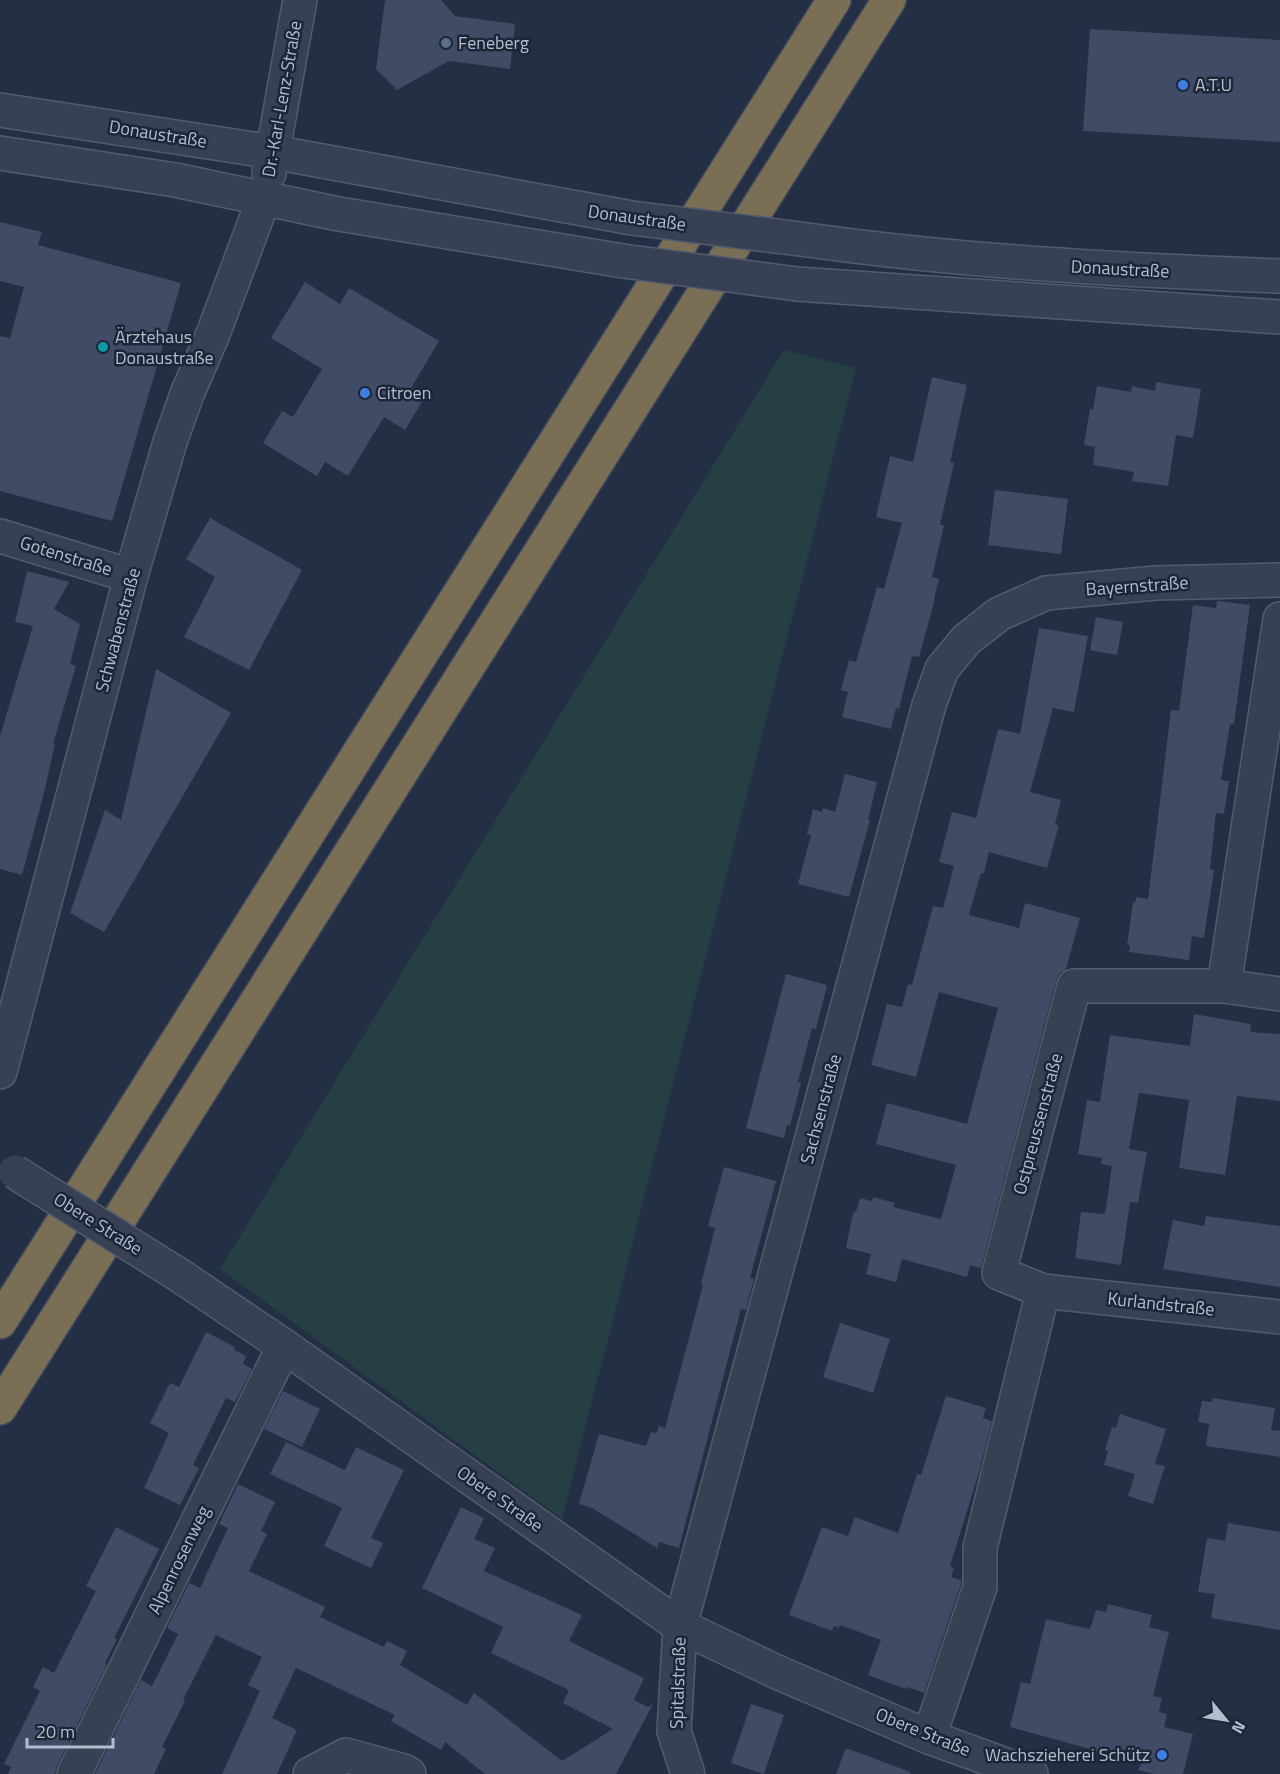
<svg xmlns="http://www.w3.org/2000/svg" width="1280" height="1774" font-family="'Titillium Web',sans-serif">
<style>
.green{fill:#253f45}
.building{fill:#404b65}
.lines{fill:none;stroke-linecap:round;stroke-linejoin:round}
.minor-casing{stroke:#535c6e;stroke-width:36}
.tertiary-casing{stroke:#535c6e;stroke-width:36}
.motorway-casing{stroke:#40495b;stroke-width:36}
.minor{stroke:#384153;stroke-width:33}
.tertiary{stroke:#384153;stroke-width:33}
.motorway{stroke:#7a6e54;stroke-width:33}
.tertiary-bridge-casing{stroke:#535c6e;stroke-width:36;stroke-linecap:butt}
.tertiary-bridge{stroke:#384153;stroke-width:33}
.service-dot{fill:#5c6f8a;stroke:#1d2639;stroke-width:2}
.shop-dot{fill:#3f7fe0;stroke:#1d2639;stroke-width:2}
.culture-dot{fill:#0f9aa8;stroke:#1d2639;stroke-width:2}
.labels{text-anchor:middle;stroke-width:5;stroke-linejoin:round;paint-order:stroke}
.poi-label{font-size:18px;fill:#b5bdcd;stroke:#1d2639;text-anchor:start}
.street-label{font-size:18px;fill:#b5bdcd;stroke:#1d2639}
</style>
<rect width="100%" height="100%" fill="#232f44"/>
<polygon class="green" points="784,350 856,368 562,1519 220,1269"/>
<g class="building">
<polygon points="385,0 441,0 455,16 515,24 510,69 449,61 397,90 376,69"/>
<polygon points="1090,29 1280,40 1280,142 1083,131"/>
<polygon points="0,222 42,232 38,245 181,283 112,521 0,491 0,336 10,338 24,287 0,281"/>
<polygon points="305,282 340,304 349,288 439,341 411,388 425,397 405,430 384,417 348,476 325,462 317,476 263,443 282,411 293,417 322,369 271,338"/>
<polygon points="932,377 967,385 950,462 954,463 940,525 944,525 932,577 939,579 934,599 935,599 919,657 912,656 899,709 896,708 891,729 842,717 848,692 841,690 849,660 856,662 877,587 884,589 902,523 876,517 890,456 913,462"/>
<polygon points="1156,382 1201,389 1193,438 1176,435 1168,486 1132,481 1134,472 1093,465 1095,447 1084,445 1090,409 1093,409 1097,386 1131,392 1132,386 1155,391"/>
<polygon points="995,490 1068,499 1061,554 988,545"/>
<polygon points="210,518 302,570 249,670 184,637 215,577 186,559"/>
<polygon points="27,571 69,582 54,609 80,624 70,664 76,666 53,744 55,744 43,797 22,875 0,869 0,736 33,626 15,622"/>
<polygon points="1217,601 1250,605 1234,724 1230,724 1221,780 1229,781 1224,814 1216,813 1210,869 1214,870 1204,938 1192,936 1189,960 1129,952 1130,946 1127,945 1133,902 1135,903 1136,897 1148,899 1171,710 1179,711 1193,605 1216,608"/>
<polygon points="1096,617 1123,622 1117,655 1090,650"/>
<polygon points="1039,628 1088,636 1074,712 1053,708 1030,792 1061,800 1055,824 1059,825 1047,868 989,852 984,873 981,873 969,915 1019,928 1025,903 1080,918 1066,969 1059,974 1056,981 981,1268 970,1265 967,1277 902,1259 896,1282 866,1274 871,1254 846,1248 851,1222 854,1211 856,1212 860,1198 872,1201 873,1197 895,1203 893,1207 941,1219 956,1165 876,1144 887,1103 967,1124 998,1008 939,992 916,1077 871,1065 887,1004 902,1007 908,984 912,985 933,906 943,908 954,866 939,862 952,812 976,818 998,729 1020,734"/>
<polygon points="156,669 231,713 104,932 70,913 105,810 121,820"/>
<polygon points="845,774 877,782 868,820 870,820 849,897 798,884 811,835 807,834 813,809 822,812 823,808 835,812"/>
<polygon points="786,974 827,985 816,1029 812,1028 798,1082 801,1083 790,1126 787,1125 784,1138 746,1128"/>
<polygon points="1194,1014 1251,1024 1250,1032 1280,1034 1280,1101 1237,1096 1225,1175 1179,1168 1189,1100 1139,1093 1129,1149 1147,1152 1138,1203 1130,1202 1121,1265 1075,1258 1081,1212 1105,1214 1112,1166 1101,1164 1102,1158 1078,1154 1087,1100 1100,1102 1110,1035 1190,1046"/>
<polygon points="724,1167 776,1181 750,1278 754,1279 751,1290 746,1310 741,1309 679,1548 659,1542 657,1548 592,1508 579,1504 599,1434 646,1446 651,1432 657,1433 659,1426 665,1428 703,1285 701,1284 715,1228 708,1226"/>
<polygon points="1206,1216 1280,1226 1280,1287 1163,1269 1173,1220 1204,1226"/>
<polygon points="840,1323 890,1339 873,1393 823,1377"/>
<polygon points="206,1332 235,1347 234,1350 246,1356 243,1364 252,1369 235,1402 226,1398 193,1465 199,1468 180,1505 144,1488 169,1433 150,1423 170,1383 179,1387"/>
<polygon points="283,1391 320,1409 302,1447 264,1429"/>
<polygon points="946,1396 986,1408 983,1418 992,1421 979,1472 950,1566 954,1568 951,1577 961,1580 961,1584 924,1693 908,1687 906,1689 868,1675 881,1640 840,1625 839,1628 834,1626 832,1631 789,1615 822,1527 848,1536 855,1517 898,1533 917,1474 921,1475"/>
<polygon points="1213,1398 1275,1408 1271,1430 1280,1431 1280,1457 1206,1446 1209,1424 1198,1422 1202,1401 1212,1402"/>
<polygon points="1120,1414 1166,1429 1155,1464 1165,1466 1153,1504 1128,1496 1135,1474 1104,1465 1108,1451 1105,1450 1112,1427 1116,1428"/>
<polygon points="286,1442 345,1470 356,1447 404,1470 371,1538 383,1543 371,1568 324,1546 342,1508 270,1474"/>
<polygon points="238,1484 275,1502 261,1531 267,1534 249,1571 325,1607 320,1617 384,1647 387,1641 407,1651 400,1665 467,1705 474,1693 562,1761 613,1729 563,1703 569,1690 491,1653 503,1627 422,1588 461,1507 484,1518 474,1539 495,1548 484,1571 582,1615 569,1641 644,1678 634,1700 648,1707 653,1704 616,1774 485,1774 445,1742 441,1750 391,1721 395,1715 296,1668 272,1718 297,1730 277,1774 222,1774 260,1691 248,1685 262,1657 216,1635 183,1700 185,1701 162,1747 166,1749 154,1774 95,1774 141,1680 152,1686 178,1634 167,1628 189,1583 200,1588 228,1528 219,1524"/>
<polygon points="1228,1523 1280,1532 1280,1630 1211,1618 1215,1594 1198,1592 1207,1538 1225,1541"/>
<polygon points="116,1527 159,1549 114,1638 117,1639 105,1663 107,1664 57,1766 55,1774 8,1774 11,1767 4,1764 40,1691 33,1687 43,1667 54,1673 96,1591 86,1586"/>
<polygon points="1108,1604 1152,1615 1149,1627 1169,1632 1153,1696 1162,1698 1159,1712 1167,1714 1164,1727 1193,1734 1183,1774 1154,1774 1138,1770 1142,1763 1010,1727 1021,1682 1030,1684 1046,1619 1090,1629 1096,1610 1106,1612"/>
<polygon points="751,1704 784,1715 764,1774 731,1763"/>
<polygon points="846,1748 910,1772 910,1774 836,1774"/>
</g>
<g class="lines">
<g class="minor-casing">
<g id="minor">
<polyline points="0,536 131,576"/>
<polyline points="1224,986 1280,619"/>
<polyline points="0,1072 131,576 170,442 187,394 213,334 264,198"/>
<polyline points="1043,1291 1280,1317"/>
<polyline points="929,1737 980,1587 980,1548 1043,1291 999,1273 1074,986 1224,986 1280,994"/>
<polyline points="74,1774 284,1346"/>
<polyline points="310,1774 346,1755 404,1771 409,1774"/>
<polyline points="688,1774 674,1731 680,1626 929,705 942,669 966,640 999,614 1046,593 1156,583 1280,580"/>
</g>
</g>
<g class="tertiary-casing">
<g id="tertiary">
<polyline points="0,110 273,152 632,218"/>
<polyline points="0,153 175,180 339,214 623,261"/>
<polyline points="269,173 300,0"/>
<path d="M808,240C965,262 1122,270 1280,276"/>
<polyline points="797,284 1280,317"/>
<polyline points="182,1277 284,1346 680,1626 779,1673 929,1737 1031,1774"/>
</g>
</g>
<g class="motorway-casing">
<g id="motorway">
<polyline points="0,1322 834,0"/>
<polyline points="0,1408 889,0"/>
</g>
</g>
<use href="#minor" class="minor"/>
<use href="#tertiary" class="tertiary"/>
<use href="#motorway" class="motorway"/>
<g class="tertiary-bridge-casing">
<g id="tertiary-bridge">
<polyline points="632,218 808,240"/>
<polyline points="623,261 797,284"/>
<polyline points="15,1172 182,1277"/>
</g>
</g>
<use href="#tertiary-bridge" class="tertiary-bridge"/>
</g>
<circle class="service-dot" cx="446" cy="43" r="6"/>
<g class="shop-dot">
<circle cx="1183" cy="85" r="6"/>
<circle cx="365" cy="393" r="6"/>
<circle cx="1162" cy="1755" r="6"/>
</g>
<circle class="culture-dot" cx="103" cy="347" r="6"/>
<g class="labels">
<g class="poi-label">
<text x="458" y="49">Feneberg</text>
<text x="1195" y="91">A.T.U</text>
<text x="115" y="343">Ärztehaus<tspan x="115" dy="21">Donaustraße</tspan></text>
<text x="377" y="399">Citroen</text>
<text x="1150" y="1761" text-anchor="end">Wachszieherei Schütz</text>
</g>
<g class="street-label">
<text transform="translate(282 99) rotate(-80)" y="6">Dr.-Karl-Lenz-Straße</text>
<text transform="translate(158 134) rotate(9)" y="6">Donaustraße</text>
<text transform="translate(637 218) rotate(8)" y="6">Donaustraße</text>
<text transform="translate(1120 269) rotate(3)" y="6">Donaustraße</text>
<text transform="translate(66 556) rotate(17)" y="6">Gotenstraße</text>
<text transform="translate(1137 586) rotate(-4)" y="6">Bayernstraße</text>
<text transform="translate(118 630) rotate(-75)" y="6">Schwabenstraße</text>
<text transform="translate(821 1109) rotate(-75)" y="6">Sachsenstraße</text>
<text transform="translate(1038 1124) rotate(-75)" y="6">Ostpreussenstraße</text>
<text transform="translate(98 1224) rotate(32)" y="6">Obere Straße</text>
<text transform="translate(1161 1304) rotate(6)" y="6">Kurlandstraße</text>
<text transform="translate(500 1499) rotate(35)" y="6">Obere Straße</text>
<text transform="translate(179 1560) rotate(-64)" y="6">Alpenrosenweg</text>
<text transform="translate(678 1683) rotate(-88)" y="6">Spitalstraße</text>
<text transform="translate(923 1732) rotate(22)" y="6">Obere Straße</text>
</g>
</g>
<g transform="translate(1226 1720) rotate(120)" stroke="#1d2639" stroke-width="4.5" paint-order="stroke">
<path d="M0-4.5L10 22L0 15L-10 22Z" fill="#b5bdcd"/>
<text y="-9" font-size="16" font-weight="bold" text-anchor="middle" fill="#b5bdcd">N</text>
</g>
<path d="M27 1738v9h86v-9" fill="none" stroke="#b5bdcd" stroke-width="3"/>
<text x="36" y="1738" font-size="18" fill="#b5bdcd" stroke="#1d2639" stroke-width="4.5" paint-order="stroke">20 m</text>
</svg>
